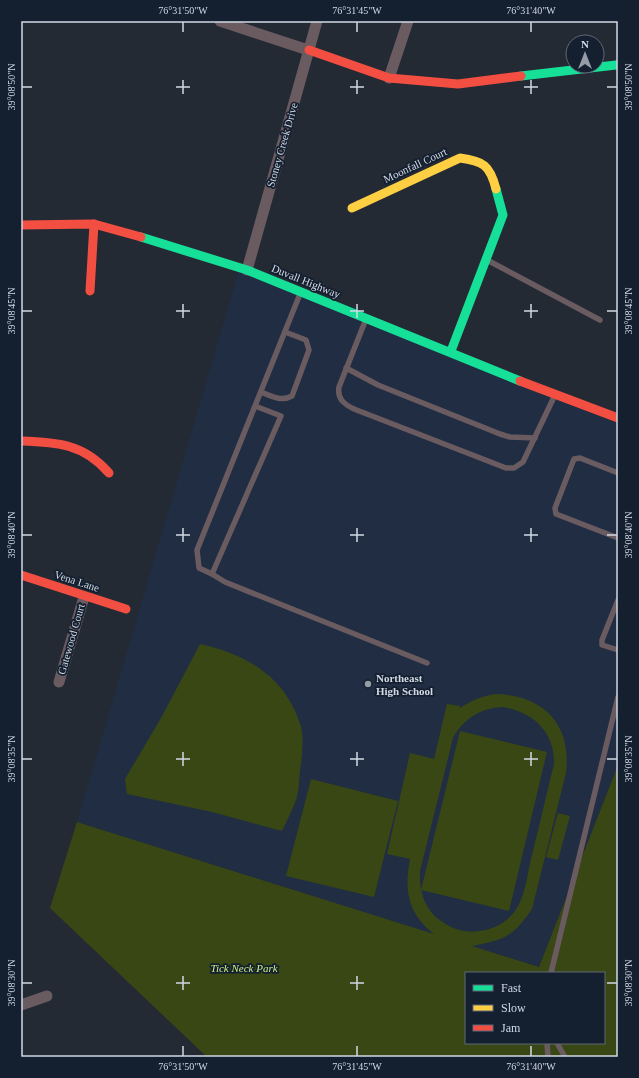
<svg xmlns="http://www.w3.org/2000/svg" width="639" height="1078" font-family="'Times New Roman',serif">
<style>
.built{fill:#202d43}
.green{fill:#394714;fill-rule:evenodd}
.lines{fill:none;stroke-linecap:round;stroke-linejoin:round}
.lane{stroke:#6a5b60;stroke-width:5.5}
.street{stroke:#6a5b60;stroke-width:11}
.fast{stroke:#16e098;stroke-width:9}
.slow{stroke:#ffcf43;stroke-width:9}
.jam{stroke:#f24e42;stroke-width:9}
.ticks{fill:none;stroke:#d1d9e4;stroke-width:1.5}
.poi-dot{fill:#949ca6;stroke:#141f30;stroke-width:1.5}
.labels{text-anchor:middle;stroke-width:3.5;stroke-linejoin:round;paint-order:stroke}
.street-label{font-size:11px;fill:#d1d9e4;stroke:#141f30}
.poi-label{font-size:11px;font-weight:bold;fill:#d1d9e4;stroke:#141f30;text-anchor:start}
.park-label{font-size:11px;font-style:italic;fill:#cdf082;stroke:#141f30}
.neatline{fill:none;stroke:#d1d9e4;stroke-width:1.5}
.ticks-label{font-size:10px;text-anchor:middle;fill:#d1d9e4}
</style>
<rect width="100%" height="100%" fill="#232a34"/>
<polygon class="built" points="239,270 618,424 618,765 539,967 77,822"/>
<g class="green">
<path d="M200,644C247,654 287,678 301,727C304,739 302,758 300,770C299,779 299,789 297,797C293,809 287,820 282,831L212,812L127,794L125,779L161,718Z"/>
<path d="M496,694C544,695 572,725 566,773L532,909C513,937 504,940 472,946L539,967L618,765V1057H207L50,908L77,822L434,934C431,931 427,929 425,926C406,907 405,884 410,859L387,854L410,753L434,759L447,704L460,706V708C472,700 482,696 496,694ZM503,707C533,712 555,732 554,764C546,796 539,827 531,859C527,876 525,897 515,911C499,933 466,938 444,923C425,911 419,893 420,871L453,738C464,718 481,708 503,707ZM466,973H604V1043H466Z"/>
<polygon points="460,731 547,752 509,911 421,890"/>
<polygon points="311,779 398,801 374,897 286,876"/>
<polygon points="558,813 570,816 558,860 546,857"/>
</g>
<g class="lines">
<g class="lane">
<polyline points="487,260 600,320"/>
<path d="M366,319L339,387C337,399 344,404 354,409L506,468H514L523,462L554,397"/>
<polyline points="346,368 378,385 500,434 510,437 535,438"/>
<path d="M261,392C271,396 281,402 292,396L309,350L306,340L285,332"/>
<polyline points="255,406 281,416 212,574 199,568 197,550 300,294"/>
<polyline points="618,473 580,458 574,459 555,508 556,514 618,538"/>
<polyline points="212,574 225,582 427,663"/>
<polyline points="618,600 602,640 602,645 618,650"/>
<polyline points="551,973 618,697"/>
<polyline points="547,1043 548,1057"/>
<polyline points="557,1043 565,1057"/>
</g>
<g class="street">
<polyline points="220,21 308,50"/>
<polyline points="389,78 408,21"/>
<polyline points="247,270 317,21"/>
<polyline points="59,682 84,597"/>
<polyline points="21,1005 47,996"/>
</g>
<g class="fast">
<polyline points="521,76 616,65"/>
<polyline points="141,237 247,270 520,381"/>
<polyline points="451,351 503,215 496,189"/>
</g>
<path class="slow" d="M352,208L460,158C483,161 490,165 496,189"/>
<g class="jam">
<polyline points="309,50 389,78 458,84 521,76"/>
<polyline points="21,225 94,224 141,237"/>
<polyline points="90,291 94,224"/>
<polyline points="520,381 618,418"/>
<path d="M21,441C57,442 84,444 109,473"/>
<polyline points="21,575 126,609"/>
</g>
</g>
<path class="ticks" d="M183,22V32M357,22V32M531,22V32M183,80V94M357,80V94M531,80V94M22,87H32M176,87H190M350,87H364M524,87H538M607,87H617M183,304V318M357,304V318M531,304V318M22,311H32M176,311H190M350,311H364M524,311H538M607,311H617M183,528V542M357,528V542M531,528V542M22,535H32M176,535H190M350,535H364M524,535H538M607,535H617M183,752V766M357,752V766M531,752V766M22,759H32M176,759H190M350,759H364M524,759H538M607,759H617M183,976V990M357,976V990M22,983H32M176,983H190M350,983H364M607,983H617M183,1046V1056M357,1046V1056M531,1046V1056"/>
<circle class="poi-dot" cx="368" cy="684" r="4"/>
<g class="labels">
<g class="street-label">
<text transform="translate(282 145) rotate(-74)" y="4">Stoney Creek Drive</text>
<text transform="translate(415 165) rotate(-25)" y="4">Moonfall Court</text>
<text transform="translate(306 281) rotate(22)" y="4">Duvall Highway</text>
<text transform="translate(77 581) rotate(18)" y="4">Vena Lane</text>
<text transform="translate(71 639) rotate(-74)" y="4">Gatewood Court</text>
</g>
<g class="poi-label">
<text x="376" y="682">Northeast<tspan x="376" dy="13">High School</tspan></text>
</g>
<g class="park-label">
<text x="244" y="972">Tick Neck Park</text>
</g>
</g>
<rect width="639" height="1078" fill="none" stroke="#141f30" stroke-width="44"/>
<rect x="465" y="972" width="140" height="72" fill="#141f30" stroke="#606978"/>
<rect x="473" y="985" width="20" height="6" fill="#16e098" stroke="#606978"/>
<text x="501" y="992" font-size="12" fill="#d1d9e4">Fast</text>
<rect x="473" y="1005" width="20" height="6" fill="#ffcf43" stroke="#606978"/>
<text x="501" y="1012" font-size="12" fill="#d1d9e4">Slow</text>
<rect x="473" y="1025" width="20" height="6" fill="#f24e42" stroke="#606978"/>
<text x="501" y="1032" font-size="12" fill="#d1d9e4">Jam</text>
<g transform="translate(585 54)"><circle r="19" fill="#141f30" stroke="#606978"/>
<path d="M0-3L7 15L0 10L-7 15Z" fill="#949ca6"/>
<text y="-6" font-size="11" font-weight="bold" text-anchor="middle" fill="#d1d9e4">N</text>
</g>
<rect x="22" y="22" width="595" height="1034" class="neatline"/>
<g class="ticks-label">
<text x="183" y="14">76°31'50"W</text>
<text x="357" y="14">76°31'45"W</text>
<text x="531" y="14">76°31'40"W</text>
<text transform="translate(11 87) rotate(-90)" y="4">39°08'50"N</text>
<text transform="translate(628 87) rotate(-90)" y="4">39°08'50"N</text>
<text transform="translate(11 311) rotate(-90)" y="4">39°08'45"N</text>
<text transform="translate(628 311) rotate(-90)" y="4">39°08'45"N</text>
<text transform="translate(11 535) rotate(-90)" y="4">39°08'40"N</text>
<text transform="translate(628 535) rotate(-90)" y="4">39°08'40"N</text>
<text transform="translate(11 759) rotate(-90)" y="4">39°08'35"N</text>
<text transform="translate(628 759) rotate(-90)" y="4">39°08'35"N</text>
<text transform="translate(11 983) rotate(-90)" y="4">39°08'30"N</text>
<text transform="translate(628 983) rotate(-90)" y="4">39°08'30"N</text>
<text x="183" y="1070">76°31'50"W</text>
<text x="357" y="1070">76°31'45"W</text>
<text x="531" y="1070">76°31'40"W</text>
</g>
</svg>
